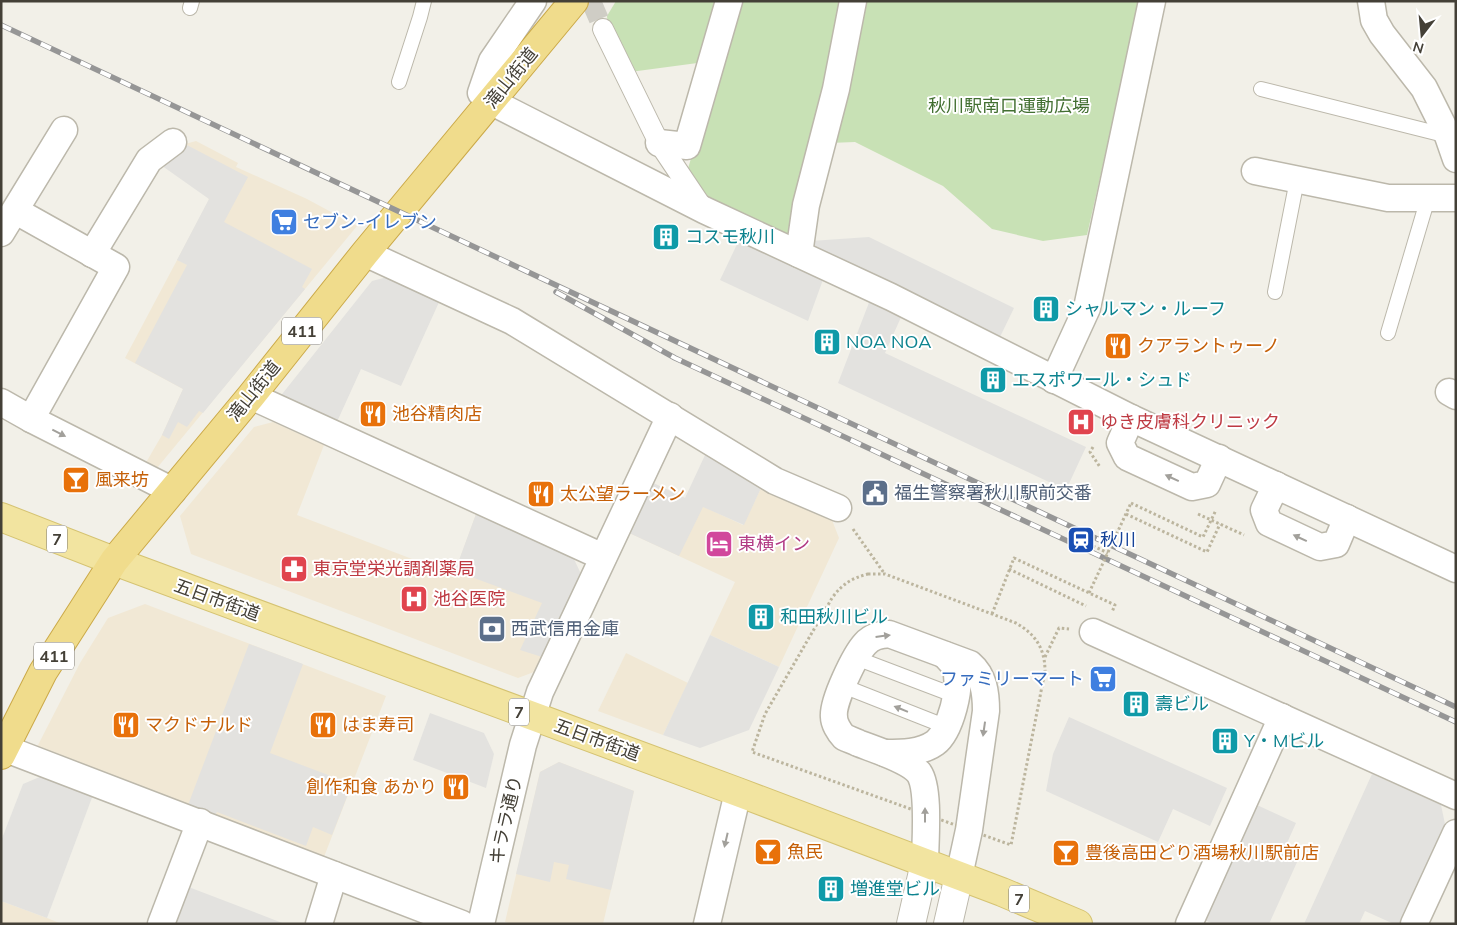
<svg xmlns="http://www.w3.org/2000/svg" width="1457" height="925" font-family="Mulish,'Noto Sans JP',sans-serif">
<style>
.commercial{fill:#f1e8d5}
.green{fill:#c8e1b5}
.parking{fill:#e3e2df}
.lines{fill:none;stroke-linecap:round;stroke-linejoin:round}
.pedestrian-tunnel{stroke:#cfcdc5;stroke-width:20;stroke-dasharray:20 10;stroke-linecap:butt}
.service-casing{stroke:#bcb8ab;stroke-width:16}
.pedestrian-casing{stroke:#bcb8ab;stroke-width:22}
.minor-casing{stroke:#bcb8ab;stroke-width:29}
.tertiary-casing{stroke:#bcb8ab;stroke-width:30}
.primary-casing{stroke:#d5c372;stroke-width:30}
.trunk-casing{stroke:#cba948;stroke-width:30}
.path{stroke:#bcb59e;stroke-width:3;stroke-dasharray:2.5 2.5;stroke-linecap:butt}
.service{stroke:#fff;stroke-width:14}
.pedestrian{stroke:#fff;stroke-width:20}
.minor{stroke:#fff;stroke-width:26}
.tertiary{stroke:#fff;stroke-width:28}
.primary{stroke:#f2e4a0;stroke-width:28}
.trunk{stroke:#f0dc8c;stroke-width:28}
.rail-casing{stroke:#969696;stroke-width:5.5}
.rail{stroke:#fff;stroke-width:4;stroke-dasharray:11;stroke-linecap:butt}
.path-bridge{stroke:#bcb59e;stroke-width:3;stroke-dasharray:2.5 2.5;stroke-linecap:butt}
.oneway{fill:#a2a09b}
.labels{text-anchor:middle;stroke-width:4;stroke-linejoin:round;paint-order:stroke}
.shield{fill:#fff;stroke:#7c7973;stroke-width:1}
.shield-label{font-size:16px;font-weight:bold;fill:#444037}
.street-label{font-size:18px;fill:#444037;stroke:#fff}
.park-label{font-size:18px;fill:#426f31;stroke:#fff}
.shop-label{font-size:18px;fill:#366cbe;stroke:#fff;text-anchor:start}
.culture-label{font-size:18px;fill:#0d838f;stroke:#fff;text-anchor:start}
.food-label{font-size:18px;fill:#c56008;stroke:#fff;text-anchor:start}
.health-label{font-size:18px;fill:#be3a42;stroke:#fff;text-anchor:start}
.service-label{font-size:18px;fill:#4e5e75;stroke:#fff;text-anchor:start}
.transit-label{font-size:18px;fill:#164399;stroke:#fff;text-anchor:start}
.hotel-label{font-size:18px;fill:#b23c85;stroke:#fff;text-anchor:start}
</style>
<rect width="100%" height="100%" fill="#f2f0e8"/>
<g class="commercial">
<polygon points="196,141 238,163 236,167 307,199 357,226 157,468 149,464 144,466 162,435 183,389 125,358 209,200 185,144"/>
<polygon points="273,422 324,445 297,515 454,575 476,514 581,574 534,672 518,678 191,554 180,516 254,427"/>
<polygon points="651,482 743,525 761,488 832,520 839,538 779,667 710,635 735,582 627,532"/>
<polygon points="145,604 386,696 324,857 37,747 80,663 108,618"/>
<polygon points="626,653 688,683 663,735 598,711"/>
<polygon points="559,762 634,791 603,924 513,924 505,922 540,772"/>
<polygon points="1,901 47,918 62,924 1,924"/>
</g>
<g class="green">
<polygon points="616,1 722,1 705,62 630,72 608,28 607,16"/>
<polygon points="735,1 844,1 795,240 713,202 687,172 728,33"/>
<polygon points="861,1 1140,1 1087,235 1043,241 992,229 943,186 855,142 829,143"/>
</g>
<g class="parking">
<polygon points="185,144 248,177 224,222 312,269 302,287 305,289 203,413 199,411 187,427 178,422 169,439 162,435 183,389 135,363 187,265 177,260 209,199 158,163"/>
<polygon points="869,237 1014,308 999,339 810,247 811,241"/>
<polygon points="740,238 824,277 808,321 720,280"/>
<polygon points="391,276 440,300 401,386 361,369 336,424 279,398 372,281"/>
<polygon points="870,300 902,315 885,353 1086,447 1066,490 838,383"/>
<polygon points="706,453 761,488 744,525 703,507 679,556 627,532 651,482 685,498"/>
<polygon points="476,514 573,557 581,574 542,657 520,650 542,603 455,571"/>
<polygon points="710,635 779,667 749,730 700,748 663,735"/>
<polygon points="249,644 303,664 270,753 352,784 332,835 313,827 306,846 217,812 215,815 188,805"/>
<polygon points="430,713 484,733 494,754 486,788 413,760"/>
<polygon points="1069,717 1227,788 1210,826 1173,809 1158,842 1046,791 1053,754"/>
<polygon points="559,762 634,791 611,890 566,879 569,865 554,862 550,882 516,874 540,772"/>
<polygon points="1372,774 1441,805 1445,824 1400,924 1394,924 1365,911 1359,924 1304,924"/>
<polygon points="42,776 93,795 47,918 1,901 1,841 23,784"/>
<polygon points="1257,805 1296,823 1283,852 1298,860 1269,924 1213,924 1205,920"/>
<polygon points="186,886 285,924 172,924"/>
</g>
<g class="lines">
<polyline class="pedestrian-tunnel" points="591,1 603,29"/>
<g class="service-casing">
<g id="service">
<polyline points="190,8 192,1"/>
<polyline points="399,82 420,17 424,1"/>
<polyline points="1261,89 1448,136"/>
<polyline points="1275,292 1297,180"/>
<polyline points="1388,333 1428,198"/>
<polyline points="856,658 956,696"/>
<polyline points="843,686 947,727"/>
</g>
</g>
<g class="pedestrian-casing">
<polyline id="pedestrian" points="603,29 659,143 704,210"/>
</g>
<g class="minor-casing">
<g id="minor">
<polyline points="533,1 492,61 481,93 492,102 704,210 891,297 1131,418 1456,569"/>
<polyline points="1371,1 1374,20 1382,34 1424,88 1448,136 1456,159"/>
<polyline points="659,143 687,146 729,1"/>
<polyline points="1255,171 1388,198 1456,198"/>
<polyline points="16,211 116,267 31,419"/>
<polyline points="1,233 64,130"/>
<polyline points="365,253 512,321 775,481 838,508"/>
<polyline points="92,254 149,160 173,142"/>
<polyline points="799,254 806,205 836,89 853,1"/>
<polyline points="1054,380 1087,308 1152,1"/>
<polyline points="1449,392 1456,396"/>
<polyline points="251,396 603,557"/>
<polyline points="1,402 31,419 173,491"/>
<polyline points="1131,418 1120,443 1127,457 1192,487 1207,484 1219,458"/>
<polyline points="1276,485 1264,510 1269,523 1320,547 1336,544 1347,518"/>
<polyline points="1093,632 1456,796"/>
<polyline points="1,747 462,924"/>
<path d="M885,753C901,753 921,753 935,743C950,732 963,685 955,667C953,663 948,659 945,655"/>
<path d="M925,863C925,843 930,789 919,773C909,760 873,749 858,743C854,741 848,739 844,737C839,732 834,723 834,717C832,702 855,655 865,644C872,636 880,635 889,634L970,664C984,676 986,693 986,711L969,830L959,876"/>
<polyline points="161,924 200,822"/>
<polyline points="319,924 334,875"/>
<polyline points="481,924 523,745 540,692 670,416"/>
<polyline points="707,924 738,792"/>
<polyline points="1189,924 1282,717"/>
<polyline points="1414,924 1456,833"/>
</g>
</g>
<g class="tertiary-casing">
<g id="tertiary">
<polyline points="911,924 925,863"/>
<polyline points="948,924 959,876"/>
</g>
</g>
<g class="primary-casing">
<polyline id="primary" points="1,517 114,561 738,792 1002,892 1078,924"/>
</g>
<g class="trunk-casing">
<polyline id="trunk" points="1,755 43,672 114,561 251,396 365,253 574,1"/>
</g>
<g class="path">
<polyline points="1093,447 1090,452 1100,467"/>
<polyline points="1131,503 1203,537 1216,510"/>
<polyline points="1126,514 1207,552 1220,524"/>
<polyline points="1198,514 1244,535"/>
<polyline points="853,529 884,573"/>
<polyline points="1093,546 1108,553"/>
<polyline points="1009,569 1086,606"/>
<path d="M868,574H885L1016,623C1035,634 1045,648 1045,671L1011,845L752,752L765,714L832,598C842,584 852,578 868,574Z"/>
<polyline points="992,614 1014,558 1115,605 1112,612"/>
<polyline points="1045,657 1059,628 1069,629"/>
</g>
<use href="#service" class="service"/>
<use href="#pedestrian" class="pedestrian"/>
<use href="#minor" class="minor"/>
<use href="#tertiary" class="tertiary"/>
<use href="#primary" class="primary"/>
<use href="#trunk" class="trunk"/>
<g class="rail-casing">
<g id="rail">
<polyline points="1,25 1456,707"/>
<polyline points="556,292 675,358 1456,722"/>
</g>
</g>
<use href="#rail" class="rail"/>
<polyline class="path-bridge" points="1089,593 1131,503"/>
</g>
<defs><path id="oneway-solid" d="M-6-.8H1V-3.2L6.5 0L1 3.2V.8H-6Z" transform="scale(1.25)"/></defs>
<g class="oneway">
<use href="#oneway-solid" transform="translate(59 433) rotate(27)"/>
<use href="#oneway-solid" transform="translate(1172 478) rotate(-155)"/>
<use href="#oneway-solid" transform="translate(1300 538) rotate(-155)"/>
<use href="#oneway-solid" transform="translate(883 636) rotate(-7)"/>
<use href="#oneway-solid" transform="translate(901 709) rotate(-158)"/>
<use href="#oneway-solid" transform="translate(984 729) rotate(98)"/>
<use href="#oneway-solid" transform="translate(925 815) rotate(-90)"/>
<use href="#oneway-solid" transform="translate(726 840) rotate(103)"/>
</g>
<defs>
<g id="supermarket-square" transform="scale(1.4375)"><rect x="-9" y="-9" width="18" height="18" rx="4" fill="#3f7fe0" stroke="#fff"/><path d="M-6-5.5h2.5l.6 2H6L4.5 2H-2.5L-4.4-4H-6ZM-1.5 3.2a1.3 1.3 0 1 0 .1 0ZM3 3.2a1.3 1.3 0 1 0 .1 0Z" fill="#fff"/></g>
<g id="building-square" transform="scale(1.4375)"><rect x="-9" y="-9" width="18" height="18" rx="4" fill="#0f9aa8" stroke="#fff"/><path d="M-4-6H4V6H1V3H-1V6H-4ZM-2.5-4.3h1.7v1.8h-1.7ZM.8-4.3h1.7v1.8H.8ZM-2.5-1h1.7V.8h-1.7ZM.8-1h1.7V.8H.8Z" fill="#fff"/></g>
<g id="restaurant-square" transform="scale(1.4375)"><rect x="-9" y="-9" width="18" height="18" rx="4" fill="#e8710a" stroke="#fff"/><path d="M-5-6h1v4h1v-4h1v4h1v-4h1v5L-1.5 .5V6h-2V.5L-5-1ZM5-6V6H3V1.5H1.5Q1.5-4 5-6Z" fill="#fff"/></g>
<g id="hospital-square" transform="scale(1.4375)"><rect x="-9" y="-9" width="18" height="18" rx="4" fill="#e0444e" stroke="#fff"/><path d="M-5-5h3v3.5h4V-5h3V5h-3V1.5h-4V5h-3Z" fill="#fff"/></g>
<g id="bar-square" transform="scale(1.4375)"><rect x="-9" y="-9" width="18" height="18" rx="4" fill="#e8710a" stroke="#fff"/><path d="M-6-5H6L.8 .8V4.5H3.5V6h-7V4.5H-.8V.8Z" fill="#fff"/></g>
<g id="civic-square" transform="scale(1.4375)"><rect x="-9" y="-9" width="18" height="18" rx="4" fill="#5c6f8a" stroke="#fff"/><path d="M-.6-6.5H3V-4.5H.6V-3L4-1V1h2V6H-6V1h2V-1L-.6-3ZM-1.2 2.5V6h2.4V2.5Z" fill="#fff"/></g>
<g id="station-square" transform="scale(1.4375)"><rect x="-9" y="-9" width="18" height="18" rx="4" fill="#1a4fb4" stroke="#fff"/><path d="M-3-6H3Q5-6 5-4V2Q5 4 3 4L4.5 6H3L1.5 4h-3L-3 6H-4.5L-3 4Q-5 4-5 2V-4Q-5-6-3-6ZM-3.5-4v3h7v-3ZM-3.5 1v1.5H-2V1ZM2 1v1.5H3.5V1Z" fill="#fff"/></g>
<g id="hotel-square" transform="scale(1.4375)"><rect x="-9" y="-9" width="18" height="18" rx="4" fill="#d1479c" stroke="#fff"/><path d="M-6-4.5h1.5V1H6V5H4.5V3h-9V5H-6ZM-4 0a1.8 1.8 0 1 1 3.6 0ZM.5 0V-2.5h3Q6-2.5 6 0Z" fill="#fff"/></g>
<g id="pharmacy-square" transform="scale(1.4375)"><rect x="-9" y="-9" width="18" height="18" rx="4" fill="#e0444e" stroke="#fff"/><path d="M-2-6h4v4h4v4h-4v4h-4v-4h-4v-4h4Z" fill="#fff"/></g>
<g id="bank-square" transform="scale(1.4375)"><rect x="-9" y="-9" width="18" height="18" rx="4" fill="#5c6f8a" stroke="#fff"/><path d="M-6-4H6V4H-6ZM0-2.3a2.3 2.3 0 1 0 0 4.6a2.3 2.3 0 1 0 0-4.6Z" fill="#fff"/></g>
</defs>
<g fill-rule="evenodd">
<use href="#supermarket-square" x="284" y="222"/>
<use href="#building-square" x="666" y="237"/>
<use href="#building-square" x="1046" y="309"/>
<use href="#building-square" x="827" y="342"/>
<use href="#restaurant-square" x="1118" y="346"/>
<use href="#building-square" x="993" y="380"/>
<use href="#restaurant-square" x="373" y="414"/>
<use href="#hospital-square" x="1081" y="422"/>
<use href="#bar-square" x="76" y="480"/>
<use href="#civic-square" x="875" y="493"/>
<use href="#restaurant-square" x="541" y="494"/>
<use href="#station-square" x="1081" y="540"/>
<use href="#hotel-square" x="719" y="544"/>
<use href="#pharmacy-square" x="294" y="569"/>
<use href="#hospital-square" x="414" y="599"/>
<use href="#building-square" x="761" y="617"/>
<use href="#bank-square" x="492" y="629"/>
<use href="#supermarket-square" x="1103" y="679"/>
<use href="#building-square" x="1136" y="704"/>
<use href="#restaurant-square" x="126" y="725"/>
<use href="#restaurant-square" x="323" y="725"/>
<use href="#building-square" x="1225" y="741"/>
<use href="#restaurant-square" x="456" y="787"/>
<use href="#bar-square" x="768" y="852"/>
<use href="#bar-square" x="1066" y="853"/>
<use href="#building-square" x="831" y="889"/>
</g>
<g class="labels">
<g class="shield">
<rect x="282" y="317.5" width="40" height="27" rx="4"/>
<rect x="47" y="525.5" width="20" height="27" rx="4"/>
<rect x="34" y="642.5" width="40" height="27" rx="4"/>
<rect x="509" y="698.5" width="20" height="27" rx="4"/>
<rect x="1009" y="885.5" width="20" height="27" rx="4"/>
</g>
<g class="shield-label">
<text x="302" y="337">411</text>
<text x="57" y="545">7</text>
<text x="54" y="662">411</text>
<text x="519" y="718">7</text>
<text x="1019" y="905">7</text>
</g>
<g class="street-label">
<text transform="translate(511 78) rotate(-51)" y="6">滝山街道</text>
<text transform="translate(254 391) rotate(-51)" y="6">滝山街道</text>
<text transform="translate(217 600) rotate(20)" y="6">五日市街道</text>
<text transform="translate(597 740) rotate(20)" y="6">五日市街道</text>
<text transform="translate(506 820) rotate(-77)" y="6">キララ通り</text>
</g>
<g class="park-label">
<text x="1009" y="112">秋川駅南口運動広場</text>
</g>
<g class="shop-label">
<text x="303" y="228">セブン-イレブン</text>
<text x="1084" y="685" text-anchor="end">ファミリーマート</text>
</g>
<g class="culture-label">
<text x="685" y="243">コスモ秋川</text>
<text x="1065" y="315">シャルマン・ルーフ</text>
<text x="846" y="348">NOA NOA</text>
<text x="1012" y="386">エスポワール・シュド</text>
<text x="780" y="623">和田秋川ビル</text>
<text x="1155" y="710">壽ビル</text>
<text x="1244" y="747">Y・Mビル</text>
<text x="850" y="895">増進堂ビル</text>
</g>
<g class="food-label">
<text x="1137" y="352">クアラントゥーノ</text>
<text x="392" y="420">池谷精肉店</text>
<text x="95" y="486">風来坊</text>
<text x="560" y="500">太公望ラーメン</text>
<text x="145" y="731">マクドナルド</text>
<text x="342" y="731">はま寿司</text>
<text x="437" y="793" text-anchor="end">創作和食 あかり</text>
<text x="787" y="858">魚民</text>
<text x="1085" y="859">豊後高田どり酒場秋川駅前店</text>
</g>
<g class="health-label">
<text x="1100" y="428">ゆき皮膚科クリニック</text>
<text x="313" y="575">東京堂栄光調剤薬局</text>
<text x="433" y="605">池谷医院</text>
</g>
<g class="service-label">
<text x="894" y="499">福生警察署秋川駅前交番</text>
<text x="511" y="635">西武信用金庫</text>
</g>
<g class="transit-label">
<text x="1100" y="546">秋川</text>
</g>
<g class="hotel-label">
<text x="738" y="550">東横イン</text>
</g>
</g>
<rect width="1457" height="925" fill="none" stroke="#444037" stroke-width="5"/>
<g transform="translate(1422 35) rotate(196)" stroke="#ffffff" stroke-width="4" paint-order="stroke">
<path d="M0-4L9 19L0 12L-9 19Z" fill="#444037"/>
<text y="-8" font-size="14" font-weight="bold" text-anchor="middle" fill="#444037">N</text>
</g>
</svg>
